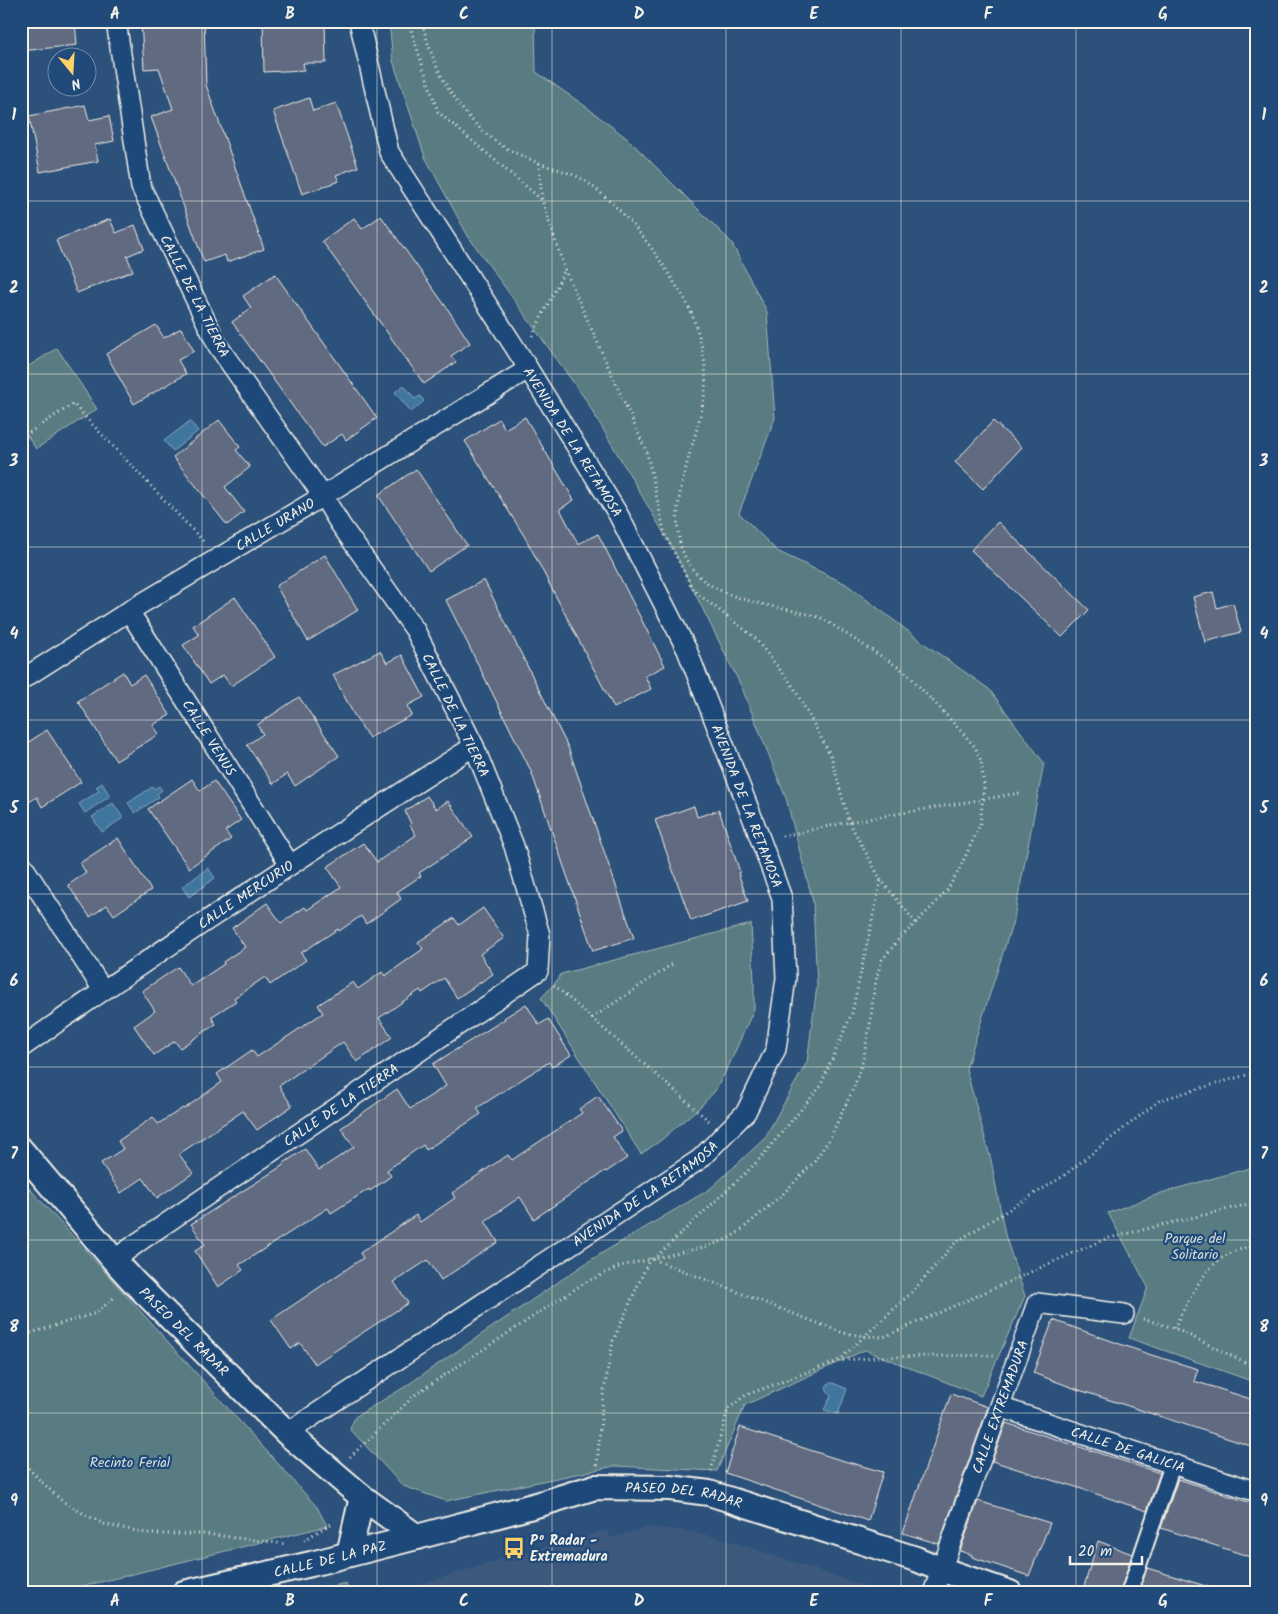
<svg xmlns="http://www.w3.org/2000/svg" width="1278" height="1614" font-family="Kalam,sans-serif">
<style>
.built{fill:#3c597d}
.green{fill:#597c81;stroke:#a6b6b4}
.water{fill:#40769d;stroke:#88a7bb}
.building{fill:#616b81;stroke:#f4f1e8}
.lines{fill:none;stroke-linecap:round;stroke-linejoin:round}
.pedestrian-casing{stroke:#f4f1e8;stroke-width:19}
.minor-casing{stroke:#f4f1e8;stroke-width:22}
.tertiary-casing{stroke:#f4f1e8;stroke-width:28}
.path{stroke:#f4f1e8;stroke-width:3;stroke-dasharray:1 4;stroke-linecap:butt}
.pedestrian{stroke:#1f4a7a;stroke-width:15}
.minor{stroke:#1f4a7a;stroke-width:19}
.tertiary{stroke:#1f4a7a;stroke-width:24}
.grid{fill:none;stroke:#f4f1e8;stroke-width:1;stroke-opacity:0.55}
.labels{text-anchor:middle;stroke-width:4.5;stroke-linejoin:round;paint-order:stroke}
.street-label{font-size:14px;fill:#f4f1e8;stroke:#1f4a7a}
.park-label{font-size:14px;fill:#dddfd9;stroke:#1f4a7a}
.poi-label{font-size:14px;font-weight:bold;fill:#f4f1e8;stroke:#1f4a7a;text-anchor:start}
.neatline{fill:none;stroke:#f4f1e8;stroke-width:2}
.grid-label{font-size:16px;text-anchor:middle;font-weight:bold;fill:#f4f1e8}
</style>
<rect width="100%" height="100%" fill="#2c517b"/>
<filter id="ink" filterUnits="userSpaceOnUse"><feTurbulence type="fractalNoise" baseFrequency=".02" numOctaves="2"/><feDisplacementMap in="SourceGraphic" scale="10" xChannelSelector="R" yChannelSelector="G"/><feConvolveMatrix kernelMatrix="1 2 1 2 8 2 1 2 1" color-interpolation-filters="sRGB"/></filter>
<g filter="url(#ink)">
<polygon class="built" points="650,1527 693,1532 725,1539 885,1593 404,1593 403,1589 567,1540 607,1530 610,1538"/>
<g class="green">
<polygon points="389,21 535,21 536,72 585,106 629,140 731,242 767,312 775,418 739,513 777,551 846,584 925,644 989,689 1044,763 1014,918 966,1069 991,1160 1005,1235 1025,1296 981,1396 865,1350 745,1405 717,1471 615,1466 446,1501 403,1486 350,1429 355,1417 403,1388 592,1259 710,1189 764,1139 807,1062 817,986 813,902 786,798 742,688 673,549 586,400 468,236 425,157 393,61"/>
<polygon points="57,348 97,409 36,449 21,426 21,371"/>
<polygon points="751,924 754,981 754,1009 729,1065 715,1091 702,1105 660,1141 641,1154 541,998 556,982 561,974"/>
<polygon points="1257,1166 1257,1383 1129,1338 1148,1287 1108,1213 1164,1192"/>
<polygon points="21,1179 317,1507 327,1526 56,1593 21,1593"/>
<polygon points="346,1583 348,1593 302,1593"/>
</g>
<g class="water">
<polygon points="404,385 415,399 420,396 424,401 411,412 395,392"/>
<polygon points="190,421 198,431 173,451 164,441"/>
<polygon points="102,783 110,796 85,813 79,804 99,791 96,787"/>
<polygon points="159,786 162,790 157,794 159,797 135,813 128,803 152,787 154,789"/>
<polygon points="113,803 123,818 102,832 92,817"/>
<polygon points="208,868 215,878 189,897 182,887"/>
<polygon points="829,1383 833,1383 847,1389 838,1414 824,1410 831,1396 827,1391 826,1387"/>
</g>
<g class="building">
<polygon points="21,21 75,21 77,45 21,51"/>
<polygon points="141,21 204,21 206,85 264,249 227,262 225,255 204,262 151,117 173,109 159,68 144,69"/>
<polygon points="263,21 325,21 326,63 303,63 304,70 264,72"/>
<polygon points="309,98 313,111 336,103 358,167 336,175 339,181 302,194 273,111"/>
<polygon points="85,105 89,120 109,116 114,141 95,145 98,161 40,172 29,116"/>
<polygon points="381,216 447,308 470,343 451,356 456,362 424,384 322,241 354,218 362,229"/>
<polygon points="110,219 116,233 135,225 144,249 127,256 133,271 77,293 56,240"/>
<polygon points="275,274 377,418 346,440 342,434 323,447 298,414 232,322 251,308 243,296"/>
<polygon points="156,325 164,338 181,328 194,351 178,360 186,374 134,404 106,354"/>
<polygon points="525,417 574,500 560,509 578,544 598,534 665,666 645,676 651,689 614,708 526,539 465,441 499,419 505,429"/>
<polygon points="219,420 240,447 236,450 250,467 225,487 244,512 227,525 173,457"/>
<polygon points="993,421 1022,447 983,489 955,462"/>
<polygon points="416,469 467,545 429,571 378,495"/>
<polygon points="998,522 1089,610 1062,637 971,550"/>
<polygon points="325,555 358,610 308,641 276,586"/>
<polygon points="484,580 568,747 634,938 593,951 531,771 446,600"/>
<polygon points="1213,592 1217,608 1233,603 1241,632 1205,642 1193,597"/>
<polygon points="235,597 275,657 231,686 223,675 209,684 183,645 199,635 193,626"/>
<polygon points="380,651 387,663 402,655 424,697 407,706 412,715 369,738 353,713 333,675"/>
<polygon points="123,672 130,684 144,675 170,715 153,725 159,734 116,761 78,701"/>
<polygon points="299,697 339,756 295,786 287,774 273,784 247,745 263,734 257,725"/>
<polygon points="47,730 81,782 42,807 37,797 21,807 21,747"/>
<polygon points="192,779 200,791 214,781 241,820 225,831 231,839 189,868 148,809"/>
<polygon points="427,796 436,809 448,801 473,837 419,873 421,876 397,892 401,899 366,924 361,916 339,931 338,929 301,953 306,960 270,985 265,977 234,998 236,1001 211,1017 216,1024 180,1048 175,1041 154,1055 134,1026 155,1011 142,991 178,967 191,986 224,964 223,962 245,947 232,928 267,903 281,923 305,907 307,910 341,887 327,867 363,843 377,862 416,835 410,825 411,824 405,811"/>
<polygon points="694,806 697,817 719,810 740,872 738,873 748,901 691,921 655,820"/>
<polygon points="118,838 151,890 114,915 107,905 90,917 68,885 86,873 80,863"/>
<polygon points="483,908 504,938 480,954 493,974 457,998 444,978 422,993 420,990 379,1018 392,1037 357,1062 343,1042 279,1086 292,1106 257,1130 243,1111 179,1154 193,1173 157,1198 143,1178 121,1193 101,1163 123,1149 118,1141 153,1117 158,1124 183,1108 184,1109 222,1082 217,1074 252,1050 257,1057 323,1013 318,1005 353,982 358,989 382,972 385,976 423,949 418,942 454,918 459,925"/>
<polygon points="526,1004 539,1025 548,1019 571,1055 552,1067 549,1062 477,1108 481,1114 426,1150 423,1145 387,1170 391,1176 370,1191 369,1189 331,1213 328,1208 239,1265 243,1270 218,1287 195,1251 205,1245 191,1224 285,1164 284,1163 305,1149 319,1170 354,1147 341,1128 397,1089 410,1109 446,1086 433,1064 505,1019 504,1018"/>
<polygon points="598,1096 622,1131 613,1137 627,1158 606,1172 605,1171 534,1219 520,1197 485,1221 498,1242 441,1280 428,1260 394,1282 408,1303 315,1364 300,1343 291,1349 271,1320 363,1258 360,1253 416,1215 420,1222 455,1198 452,1193 487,1169 508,1155 512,1160 582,1113 579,1109"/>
<polygon points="1053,1320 1148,1354 1198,1369 1194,1381 1257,1401 1257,1448 1079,1390 1033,1373"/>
<polygon points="951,1394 988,1407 939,1544 903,1533"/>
<polygon points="1006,1423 1160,1473 1147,1511 1067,1484 1067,1485 992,1461"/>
<polygon points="740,1427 834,1458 883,1472 868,1521 725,1473"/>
<polygon points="1178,1479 1257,1505 1257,1559 1161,1528"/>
<polygon points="978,1501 1050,1523 1029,1576 972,1557 972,1555 960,1551"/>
<polygon points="1098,1541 1132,1554 1120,1593 1082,1593"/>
<polygon points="1147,1568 1212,1588 1212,1593 1139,1593"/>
</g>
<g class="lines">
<g class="pedestrian-casing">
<polyline id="pedestrian" points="1129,1593 1173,1463"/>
</g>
<g class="minor-casing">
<g id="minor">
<path id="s1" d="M129,611L290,865"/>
<path id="s2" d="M21,680L129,611L323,496L528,369"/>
<polyline points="21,863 103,990"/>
<path id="s3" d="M21,1048C169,943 321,844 474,746"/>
<path id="s4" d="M114,1260L140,1241L538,971L540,935L514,846L474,746L462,722L415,630L340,524L323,496L218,346L141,187L116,21"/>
<path id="s5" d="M1000,1407L1257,1492"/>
<path id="s6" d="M287,1433L700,1159L746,1112L776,1049L786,978L782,898L754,822L687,650L618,514L521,357L389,152L359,21"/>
<path id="s7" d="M933,1593L1037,1303L1124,1314"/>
</g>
</g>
<g class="tertiary-casing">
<g id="tertiary">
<path id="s8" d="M21,1150L114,1260L134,1282L287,1433L362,1497L417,1537"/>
<polyline points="349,1554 362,1497"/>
<path id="s9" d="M184,1593L311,1564L417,1537L540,1504L595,1487L670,1488L709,1493L916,1559L943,1570L1010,1593"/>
</g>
</g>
<g class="path">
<polyline points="408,21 438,112 542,200 565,270 647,453 665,535 694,591 754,637 793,686 831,756 849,822 881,880 916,923"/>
<polyline points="539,163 542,200"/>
<polyline points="532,336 565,270"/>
<polyline points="21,438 73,404 204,542"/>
<polyline points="782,836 849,822 1020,793"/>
<polyline points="554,985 709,1121"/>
<polyline points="592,1018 674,963"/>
<polyline points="657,1256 757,1162 820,1087 852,1013 881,880"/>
<polyline points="1143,1319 1174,1328 1257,1368"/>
<path d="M1174,1328C1190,1299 1204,1261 1238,1250C1245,1248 1250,1245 1257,1248"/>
<polyline points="21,1336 96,1313 116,1296"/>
<polyline points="838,1361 913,1291 956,1242 1062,1177 1160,1100 1257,1072"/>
<polyline points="21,1455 29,1469 44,1484 62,1501 84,1514 106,1525 152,1534 205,1534 286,1544"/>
<path d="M350,1457L416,1394L584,1283L621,1266L709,1246L729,1238L739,1232L783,1194L814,1162L830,1138L854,1087L863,1060L871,1019L873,997L877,976L882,960L898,940L932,907L947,890L959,870L980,825L984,786L981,761L975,747C959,729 943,711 926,694C919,687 913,678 905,672C893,663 879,655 866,647C852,638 838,628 823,619C816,615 806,614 798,612C765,604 719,599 695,572C653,524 699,446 705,390C708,364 700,335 690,310C686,299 678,289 672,279C649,242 624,210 588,183C573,172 554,169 536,162C526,157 514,153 504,147C460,119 433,71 422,21"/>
<polyline points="597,1465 603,1396 613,1341 650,1258 843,1333 864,1336 884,1337 1105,1239 1257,1202"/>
<polyline points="711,1471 728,1409 746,1395 838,1361 876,1357 997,1355"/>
<polyline points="304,1540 331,1524"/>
</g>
<use href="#pedestrian" class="pedestrian"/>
<use href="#minor" class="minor"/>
<use href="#tertiary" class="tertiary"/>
</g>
</g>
<path class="grid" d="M202,21V1593M377,21V1593M552,21V1593M726,21V1593M901,21V1593M1076,21V1593M21,201H1257M21,374H1257M21,547H1257M21,720H1257M21,894H1257M21,1067H1257M21,1240H1257M21,1413H1257"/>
<defs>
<g id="bus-bare" transform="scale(1.725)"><path d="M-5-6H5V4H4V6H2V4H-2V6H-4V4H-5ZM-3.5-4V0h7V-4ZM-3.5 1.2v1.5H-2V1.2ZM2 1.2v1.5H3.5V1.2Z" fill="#ffd166" stroke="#1f4a7a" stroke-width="2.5" paint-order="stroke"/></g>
</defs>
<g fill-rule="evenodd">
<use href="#bus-bare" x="514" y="1548"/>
</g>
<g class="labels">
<g class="street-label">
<text transform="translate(195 296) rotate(63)" y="5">CALLE DE LA TIERRA</text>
<text transform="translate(573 442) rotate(58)" y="5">AVENIDA DE LA RETAMOSA</text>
<text dy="5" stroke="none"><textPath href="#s2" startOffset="298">CALLE URANO</textPath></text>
<text transform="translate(456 715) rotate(64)" y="5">CALLE DE LA TIERRA</text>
<text dy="5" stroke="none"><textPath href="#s1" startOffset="150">CALLE VENUS</textPath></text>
<text transform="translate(747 806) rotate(69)" y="5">AVENIDA DE LA RETAMOSA</text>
<text dy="5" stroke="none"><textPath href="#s3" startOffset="272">CALLE MERCURIO</textPath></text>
<text dy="5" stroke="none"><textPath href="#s4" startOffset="275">CALLE DE LA TIERRA</textPath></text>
<text dy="5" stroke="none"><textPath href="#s6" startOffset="431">AVENIDA DE LA RETAMOSA</textPath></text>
<text dy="5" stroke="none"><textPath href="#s8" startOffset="244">PASEO DEL RADAR</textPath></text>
<text dy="5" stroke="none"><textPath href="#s7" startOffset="198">CALLE EXTREMADURA</textPath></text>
<text dy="5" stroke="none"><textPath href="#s5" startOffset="135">CALLE DE GALICIA</textPath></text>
<text dy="5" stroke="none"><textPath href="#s9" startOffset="514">PASEO DEL RADAR</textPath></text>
<text dy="5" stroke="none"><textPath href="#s9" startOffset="150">CALLE DE LA PAZ</textPath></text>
</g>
<g class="park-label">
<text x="1195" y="1243">Parque del<tspan x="1195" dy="16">Solitario</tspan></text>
<text x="130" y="1467">Recinto Ferial</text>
</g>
<g class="poi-label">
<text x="530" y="1545">Pº Radar -<tspan x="530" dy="16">Extremadura</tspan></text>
</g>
</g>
<rect width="1278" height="1614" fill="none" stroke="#1f4a7a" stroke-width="55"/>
<g transform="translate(72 72) rotate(162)"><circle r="24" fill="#1f4a7a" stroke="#748da6"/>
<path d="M0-4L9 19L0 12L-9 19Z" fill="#ffd166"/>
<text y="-8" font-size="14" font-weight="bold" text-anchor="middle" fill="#f4f1e8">N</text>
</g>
<path d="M1070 1556v8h72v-8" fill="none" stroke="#f4f1e8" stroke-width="2.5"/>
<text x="1078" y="1556" font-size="15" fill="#f4f1e8" stroke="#1f4a7a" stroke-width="4" paint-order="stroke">20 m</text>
<rect x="28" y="28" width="1222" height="1558" class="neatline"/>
<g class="grid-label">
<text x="115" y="19">A</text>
<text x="290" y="19">B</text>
<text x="464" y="19">C</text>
<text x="639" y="19">D</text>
<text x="814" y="19">E</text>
<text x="988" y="19">F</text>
<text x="1163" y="19">G</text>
<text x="14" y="120">1</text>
<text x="1264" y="120">1</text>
<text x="14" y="293">2</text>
<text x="1264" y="293">2</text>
<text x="14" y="466">3</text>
<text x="1264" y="466">3</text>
<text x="14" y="639">4</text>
<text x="1264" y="639">4</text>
<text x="14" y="813">5</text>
<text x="1264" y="813">5</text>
<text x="14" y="986">6</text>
<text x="1264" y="986">6</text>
<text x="14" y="1159">7</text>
<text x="1264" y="1159">7</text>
<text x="14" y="1332">8</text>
<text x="1264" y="1332">8</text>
<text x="14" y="1506">9</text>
<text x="1264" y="1506">9</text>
<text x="115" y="1606">A</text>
<text x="290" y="1606">B</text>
<text x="464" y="1606">C</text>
<text x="639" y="1606">D</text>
<text x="814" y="1606">E</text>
<text x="988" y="1606">F</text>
<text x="1163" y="1606">G</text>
</g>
</svg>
